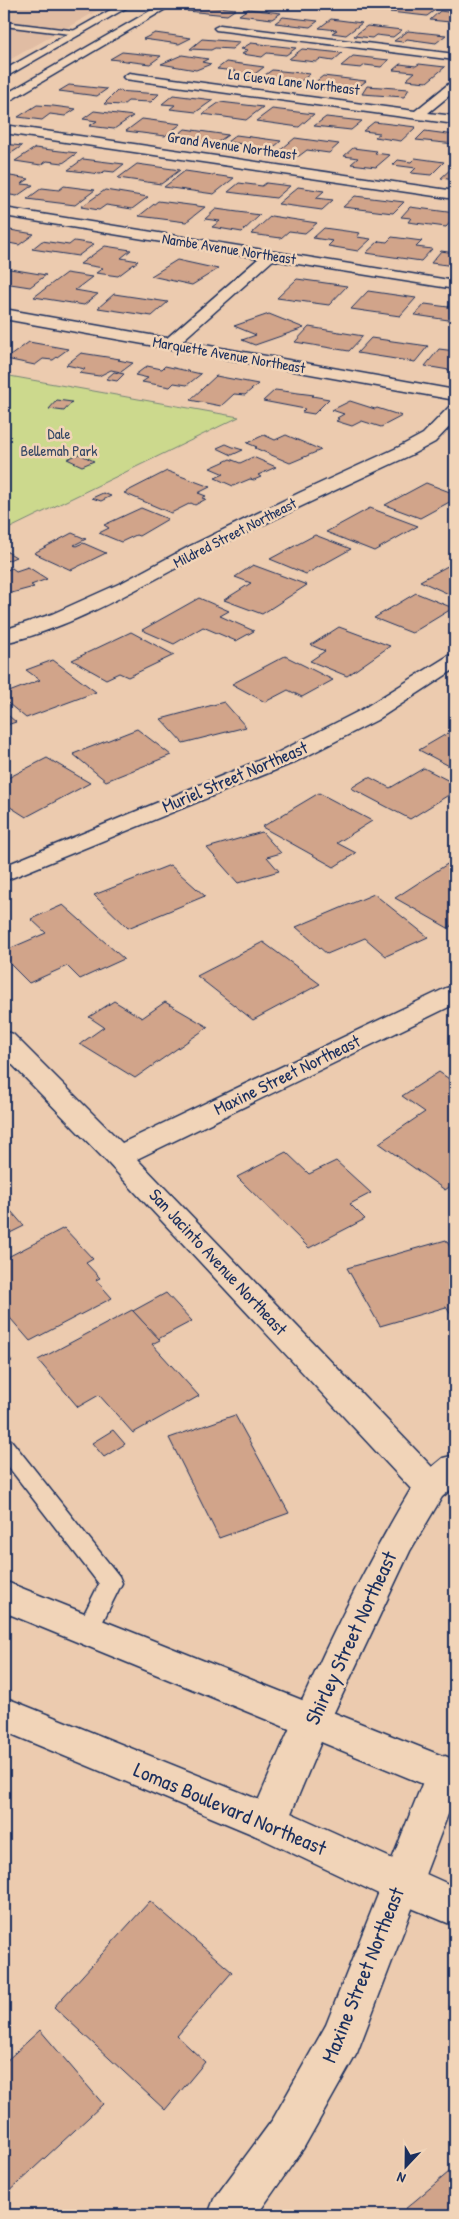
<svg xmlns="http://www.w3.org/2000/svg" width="459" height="2219" font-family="'Patrick Hand',sans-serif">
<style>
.built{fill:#e0bca3}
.green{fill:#ccd98d;stroke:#748476}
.building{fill:#d1a48a;stroke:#1b2f5e}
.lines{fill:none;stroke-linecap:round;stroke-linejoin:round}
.service-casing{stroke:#1b2f5e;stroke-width:3}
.minor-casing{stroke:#1b2f5e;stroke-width:3}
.secondary-casing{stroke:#1b2f5e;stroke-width:3}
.service{fill:#f1d4b8;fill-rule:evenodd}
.minor{fill:#f1d4b8;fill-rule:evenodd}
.secondary{fill:#f1d4b8;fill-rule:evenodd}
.labels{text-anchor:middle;stroke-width:5;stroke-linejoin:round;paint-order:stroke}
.far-street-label{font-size:15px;fill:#1b2f5e;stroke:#f1d4b8}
.far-park-label{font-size:15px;fill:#364865;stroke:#f1d4b8}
.street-label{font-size:18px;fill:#1b2f5e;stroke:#f1d4b8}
.near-street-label{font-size:21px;fill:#1b2f5e;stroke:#f1d4b8}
</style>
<rect width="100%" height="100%" fill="#eccbaf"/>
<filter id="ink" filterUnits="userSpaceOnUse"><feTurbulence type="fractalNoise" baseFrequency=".02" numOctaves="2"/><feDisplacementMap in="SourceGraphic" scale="10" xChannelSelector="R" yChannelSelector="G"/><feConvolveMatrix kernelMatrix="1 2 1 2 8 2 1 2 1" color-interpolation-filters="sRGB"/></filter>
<g filter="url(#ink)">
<polygon class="built" points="4,4 109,4 4,63"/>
<polygon class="green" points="4,375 239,417 4,531"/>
<g class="building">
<polygon points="353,4 380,4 391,5 383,11 349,7"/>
<polygon points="197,5 236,9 227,15 187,11"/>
<polygon points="398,6 435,10 427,16 390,12"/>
<polygon points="248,9 281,13 272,19 239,15"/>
<polygon points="440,11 455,13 455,20 450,22 430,20"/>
<polygon points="283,17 318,21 310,27 275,23"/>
<polygon points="331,19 362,23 346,35 332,33 337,30 319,28"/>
<polygon points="367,26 402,30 393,37 376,35 372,38 354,36"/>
<polygon points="408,31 446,35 436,43 407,39 403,42 394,41"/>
<polygon points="155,33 191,38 179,44 143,39"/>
<polygon points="202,39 240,42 232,49 215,48 211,50 190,49"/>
<polygon points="251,43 296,48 286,55 267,53 262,57 242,54 248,50 241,49"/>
<polygon points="302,49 342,53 333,61 320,59 316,62 289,59"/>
<polygon points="122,52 161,56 150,64 110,59"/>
<polygon points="182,55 208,59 202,62 211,64 196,70 161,64"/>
<polygon points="353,56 389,60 381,67 365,65 361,68 341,66"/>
<polygon points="226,62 264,67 248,79 227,76 235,71 217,69"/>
<polygon points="400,64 416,66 419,64 445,67 427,82 406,80 415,72 393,70"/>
<polygon points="272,70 310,74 296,85 258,80"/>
<polygon points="323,76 366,81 352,92 309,87"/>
<polygon points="69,85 107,89 97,96 59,91"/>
<polygon points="367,86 409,89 404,97 362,94"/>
<polygon points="117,91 159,94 151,102 128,101 123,105 104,104"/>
<polygon points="173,95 213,100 196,112 170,109 175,105 162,104"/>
<polygon points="220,102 263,107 246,120 203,114"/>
<polygon points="37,105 53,106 76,109 65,116 50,114 42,120 18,117"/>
<polygon points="272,109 314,114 299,127 256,121"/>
<polygon points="94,111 133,116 114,129 89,126 97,121 83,119"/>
<polygon points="326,117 362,121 351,130 314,126"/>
<polygon points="142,119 181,124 165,136 126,131"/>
<polygon points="374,122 416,127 401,141 375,137 380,133 363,131"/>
<polygon points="185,129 228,135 215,144 173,139"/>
<polygon points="425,131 455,135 455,144 416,140"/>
<polygon points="236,135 281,141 268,152 247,149 251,145 227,142"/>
<polygon points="295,138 339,144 329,153 307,150 299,156 277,153"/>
<polygon points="4,144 22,146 4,158"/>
<polygon points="35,148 77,153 63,163 47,161 41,165 15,161"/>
<polygon points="353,148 377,151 375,153 390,155 376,167 351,164 358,158 344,156"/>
<polygon points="415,158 444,162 431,175 411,173 416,168 393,165 398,160 411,162"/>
<polygon points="83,159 124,164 114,172 105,171 100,174 68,170"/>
<polygon points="137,164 180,170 161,184 118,178"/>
<polygon points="453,167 455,167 455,180 441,178"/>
<polygon points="185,171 234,178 214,194 164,187"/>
<polygon points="4,175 29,179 21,184 33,185 17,196 4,194"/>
<polygon points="239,183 262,186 266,183 290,186 276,198 228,192"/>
<polygon points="64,186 95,190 75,205 27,199 42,188 59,190"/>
<polygon points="298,187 324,191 316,198 333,200 322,210 278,204"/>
<polygon points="105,190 148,197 132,209 106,205 99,210 81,207"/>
<polygon points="355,196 404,202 393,213 343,207"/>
<polygon points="158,201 205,207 186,222 139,216"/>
<polygon points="410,207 455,213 455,217 446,227 408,222 411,218 401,217"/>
<polygon points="216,209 260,215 242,232 212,227 220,221 205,219"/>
<polygon points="271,216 317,223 305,233 289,231 281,238 251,234"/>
<polygon points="324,228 360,233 357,237 371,239 358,251 328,246 333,241 313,238"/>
<polygon points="4,229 34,234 19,245 4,242"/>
<polygon points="392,237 422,241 416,247 432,249 421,261 366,253 379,241 387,242"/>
<polygon points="42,241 69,245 74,241 94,244 78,256 32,249"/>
<polygon points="105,246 131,250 121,258 138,261 118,276 96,273 103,268 80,264"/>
<polygon points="441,251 455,253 455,266 431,263"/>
<polygon points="177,260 218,269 192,285 151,276"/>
<polygon points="4,268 46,275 30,287 4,283"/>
<polygon points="66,273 92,277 75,290 98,294 84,305 34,297"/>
<polygon points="297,279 347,286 329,305 277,298"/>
<polygon points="368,291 416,298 400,316 351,309"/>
<polygon points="114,294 168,302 152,316 98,308"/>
<polygon points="452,303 455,304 455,321 415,315 425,304 448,307"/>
<polygon points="269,314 304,328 255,345 242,340 256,335 234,326"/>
<polygon points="309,327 363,336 349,351 295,342"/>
<polygon points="371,338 428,346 415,362 357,353"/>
<polygon points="29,342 68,349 53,360 43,359 35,365 6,359"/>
<polygon points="439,349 455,351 455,371 425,366"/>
<polygon points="81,353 120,359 118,360 133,363 121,372 111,370 99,376 79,373 85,369 66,365"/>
<polygon points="147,366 162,369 165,366 201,374 187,385 174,383 170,387 142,382 148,378 135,375"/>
<polygon points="114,372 124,374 117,381 106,379"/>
<polygon points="216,376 258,384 245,395 234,394 221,406 190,400"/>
<polygon points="275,390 314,395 312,396 329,399 314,414 302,412 305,409 263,401"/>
<polygon points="57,400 72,402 64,411 49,409"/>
<polygon points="350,401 375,409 377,408 402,416 381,427 362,421 352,426 336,421 339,419 337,418 344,414 332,410"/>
<polygon points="264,435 275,440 286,435 321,450 290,463 255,448 257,447 247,443"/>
<polygon points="226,444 233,447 243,450 232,455 217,448"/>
<polygon points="79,454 94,461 82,466 67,459"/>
<polygon points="253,457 276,467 258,475 261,477 254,480 250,479 233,486 215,478 224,474 210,468 230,459 240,463"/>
<polygon points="167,471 210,487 198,493 206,496 202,498 206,499 195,505 191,503 171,513 124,493"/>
<polygon points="426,483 455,494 455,499 420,518 385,505"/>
<polygon points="103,493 111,496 101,501 92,498"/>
<polygon points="141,508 168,519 139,536 136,535 121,542 99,533 109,528 104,525"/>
<polygon points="370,508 418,526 374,551 326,532"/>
<polygon points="72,533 86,539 74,545 76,546 83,543 106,553 71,570 34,553"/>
<polygon points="315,535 351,549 306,574 270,559"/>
<polygon points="4,550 16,557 4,562"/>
<polygon points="455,562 455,592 451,595 420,581"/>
<polygon points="253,565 307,585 262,614 224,600 251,583 235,577"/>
<polygon points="28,567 47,579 31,585 34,587 4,595 4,571 12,568 16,571"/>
<polygon points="416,593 453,608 412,633 374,618"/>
<polygon points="199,598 229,611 220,616 254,631 236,641 203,627 174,644 142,630"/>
<polygon points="339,627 390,646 347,676 310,661 325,651 311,645"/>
<polygon points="131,632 174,655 128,677 119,673 106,679 72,660"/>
<polygon points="285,656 333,680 302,697 288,690 265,702 232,684"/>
<polygon points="53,660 96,692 26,718 4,700 4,694 40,680 26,670"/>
<polygon points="224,702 246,727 183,743 161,719"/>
<polygon points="4,712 16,722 4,726"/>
<polygon points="137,729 171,755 106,781 73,754"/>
<polygon points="455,729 455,769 419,750"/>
<polygon points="47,758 90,783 26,817 4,803 4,780"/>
<polygon points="424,768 455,784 455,791 410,819 351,788 369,777 390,788"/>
<polygon points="319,793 372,821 337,843 356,853 334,867 262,827"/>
<polygon points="262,832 281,853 267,857 279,871 238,883 207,848"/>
<polygon points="455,859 455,923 448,928 395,898"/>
<polygon points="170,865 205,896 128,928 94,895"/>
<polygon points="374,894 428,937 386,956 365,938 327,954 296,927"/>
<polygon points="63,905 124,959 80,979 67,966 29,983 4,958 4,951 46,933 31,919"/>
<polygon points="263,942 320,984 253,1020 197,976"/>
<polygon points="114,1001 142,1018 165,1002 208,1027 135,1078 80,1044 104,1027 89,1017"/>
<polygon points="439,1072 455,1083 455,1183 445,1190 379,1143 425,1112 402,1096"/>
<polygon points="286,1152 309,1174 336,1161 371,1193 350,1204 365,1219 309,1248 237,1177"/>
<polygon points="4,1203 24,1226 4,1236"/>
<polygon points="64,1228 93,1259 86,1263 100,1278 96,1280 112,1298 30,1341 4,1311 4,1259"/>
<polygon points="446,1240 455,1255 455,1321 446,1307 380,1326 347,1268"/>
<polygon points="166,1293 192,1321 158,1339 133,1311"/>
<polygon points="132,1310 160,1340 152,1344 199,1396 133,1433 99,1395 78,1407 38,1360"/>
<polygon points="4,1351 12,1361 4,1365"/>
<polygon points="235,1415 289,1513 219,1538 169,1438"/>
<polygon points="113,1430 125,1444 104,1457 92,1443"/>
<polygon points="150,1901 232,1972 177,2036 205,2062 165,2110 54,2007"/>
<polygon points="40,2030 103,2104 4,2196 4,2063"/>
<polygon points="455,2167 455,2215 398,2215"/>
</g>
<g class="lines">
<g class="service-casing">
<g id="service">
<polygon points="4,22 78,31 82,33 78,35 4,26"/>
<polygon points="4,1438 11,1440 119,1576 122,1583 95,1637 87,1640 79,1637 76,1630 99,1584 4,1461"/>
</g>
</g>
<g class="minor-casing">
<g id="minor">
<polygon points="220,25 455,54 455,60 216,30 214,28"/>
<polygon points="129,73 415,111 451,82 455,81 455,91 428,113 455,116 455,124 125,79 123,77"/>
<polygon points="4,125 455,191 455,199 4,133"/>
<polygon points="4,208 455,281 455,289 273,260 182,341 455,390 455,400 4,319 4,309 167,338 259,258 4,216"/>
<path d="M455,406V421L435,442L411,455C342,487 273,519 205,553C142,585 74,628 4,643V630L52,614L123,582L190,546L301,492L399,447L423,434L449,407Z"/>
<polygon points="455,654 455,669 377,720 293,763 4,881 4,866 277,753 361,710 448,656"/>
<path d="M455,986V1004L137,1159L432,1467L443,1458L455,1455V1486L442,1497L410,1551L328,1725L282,1835L268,1840L254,1835L249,1822C297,1710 348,1593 411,1489L108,1163L4,1056V1031L13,1034L122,1143L446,988Z"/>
<polygon points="445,1756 455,1760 455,1796 357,2053 303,2149 257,2215 208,2215 214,2199 273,2119 326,2025 426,1774 432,1762"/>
</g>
</g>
<g class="secondary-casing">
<g id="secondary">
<polygon points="121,4 133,4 4,78 4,70"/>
<polygon points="162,4 174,4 4,104 4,95"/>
<polygon points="4,1581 455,1761 455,1797 4,1612"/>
<polygon points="4,1697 282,1809 455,1887 455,1926 387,1898 254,1835 4,1731"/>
</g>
</g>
<use href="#service" class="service"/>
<use href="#minor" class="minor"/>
<use href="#secondary" class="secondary"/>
</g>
</g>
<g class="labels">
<g class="far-street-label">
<text transform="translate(294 82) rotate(7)" y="5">La Cueva Lane Northeast</text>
<text transform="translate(232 146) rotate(8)" y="5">Grand Avenue Northeast</text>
<text transform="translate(229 249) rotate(9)" y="5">Nambe Avenue Northeast</text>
<text transform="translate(229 355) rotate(10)" y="5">Marquette Avenue Northeast</text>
<text transform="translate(235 533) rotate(-27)" y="5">Mildred Street Northeast</text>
</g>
<g class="far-park-label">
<text x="59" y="439">Dale<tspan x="59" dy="17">Bellemah Park</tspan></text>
</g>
<g class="street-label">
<text transform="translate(235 777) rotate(-23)" y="6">Muriel Street Northeast</text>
<text transform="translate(287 1075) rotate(-26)" y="6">Maxine Street Northeast</text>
<text transform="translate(218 1262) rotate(47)" y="6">San Jacinto Avenue Northeast</text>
</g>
<g class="near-street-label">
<text transform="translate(351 1638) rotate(-65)" y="7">Shirley Street Northeast</text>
<text transform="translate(230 1809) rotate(23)" y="7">Lomas Boulevard Northeast</text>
<text transform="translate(363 1975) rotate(-68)" y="7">Maxine Street Northeast</text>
</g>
</g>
<rect width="459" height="2219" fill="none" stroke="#f1d4b8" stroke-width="20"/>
<rect x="10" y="10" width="439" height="2199" fill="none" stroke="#1b2f5e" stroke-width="2" filter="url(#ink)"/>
<g transform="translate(406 2166) rotate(202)" stroke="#f1d4b8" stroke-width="4" paint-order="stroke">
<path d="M0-4L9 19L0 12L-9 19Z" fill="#1b2f5e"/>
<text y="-8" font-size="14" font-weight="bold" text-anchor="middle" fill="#1b2f5e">N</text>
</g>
</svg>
